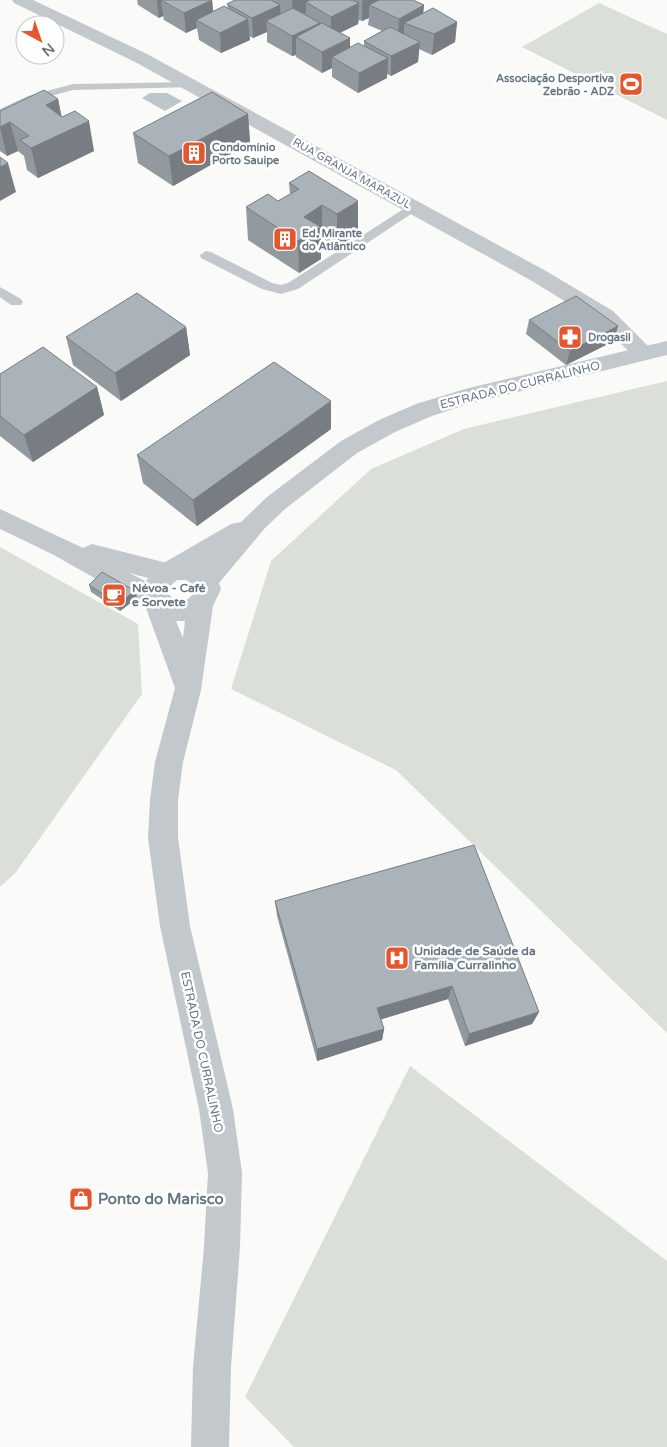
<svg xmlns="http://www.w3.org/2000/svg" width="667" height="1447" font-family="'Varela Round',sans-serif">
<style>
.green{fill:#dadfd7}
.water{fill:#bbc7cb}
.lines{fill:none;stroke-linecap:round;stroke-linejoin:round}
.service{fill:#c3c8cc;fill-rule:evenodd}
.minor{fill:#c3c8cc;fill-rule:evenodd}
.tertiary{fill:#c3c8cc;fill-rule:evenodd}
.wall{fill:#929a9f;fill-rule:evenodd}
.shaded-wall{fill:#777d82}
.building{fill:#aab3b9;stroke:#777d82}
.labels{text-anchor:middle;stroke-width:5;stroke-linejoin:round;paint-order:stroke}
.far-poi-label{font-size:11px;font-weight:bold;fill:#657683;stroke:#fff;text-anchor:start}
.far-street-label{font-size:11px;fill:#657683;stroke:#fff}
.street-label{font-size:12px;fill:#657683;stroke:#fff}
.poi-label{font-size:12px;font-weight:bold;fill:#657683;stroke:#fff;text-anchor:start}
.near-poi-label{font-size:15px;font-weight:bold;fill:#657683;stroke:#fff;text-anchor:start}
</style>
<rect width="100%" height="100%" fill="#fafaf8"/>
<g class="green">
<polygon points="599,3 667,34 667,120 522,47"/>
<polygon points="667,381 667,1033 396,770 231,689 271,561 371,469 464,429"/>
<polygon points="0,547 138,624 142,694 16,872 0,887"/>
<polygon points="410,1066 667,1261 667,1447 294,1447 245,1397"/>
</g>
<polygon class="water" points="150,93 167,93 182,101 165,111 142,98"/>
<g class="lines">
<g class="service">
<polygon points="191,82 195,83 197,85 195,87 73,90 36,100 0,116 0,109 28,96 73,84"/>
<polygon points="413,203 419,207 417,210 298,289 281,294 262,289 201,258 200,255 206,251 211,252 272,283 281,285 288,283"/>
<polygon points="0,287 21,299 23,302 21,305 11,305 0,297"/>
</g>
<g class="minor">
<polygon points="12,0 33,0 147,54 546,271 613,311 655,353 652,358 644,360 636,358 597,321 532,281 135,62 14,3"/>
<polygon points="0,509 83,548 92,544 167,563 176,566 180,573 176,580 167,583 129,573 164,590 168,597 164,604 155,607 121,593 52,554 0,529"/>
</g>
<path class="tertiary" d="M667,341V355L468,404L432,416L395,432L357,453L285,509L265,528L219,583L221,589L213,606L201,690L183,762L178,800V838L190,926L233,1109L242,1173L240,1247L231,1367L229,1447H191L193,1367L204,1247L208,1173L199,1109L160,926L148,838L150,800L155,762L175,688L142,597L144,584L155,568L231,524L241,522L267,497L341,441L379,420L416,404L465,389ZM177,580H186L194,585C196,592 192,597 186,600H176L168,594L169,587ZM176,621H185L183,638Z"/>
</g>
<g class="wall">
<path d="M137,0H212L213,11L228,8L227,4L235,0H413L424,5L423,13L457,22L455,42L432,55L419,49L418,62L391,76L387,74V78L358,93L332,77V68L322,73L296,57V55L292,56L267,42V32L253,38L249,36L250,40L221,53L199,40L197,28L186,33L164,20L163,16L159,18L138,5ZM369,18L368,25L382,31L364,41V46L350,47L340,33L358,24L359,20L362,21Z"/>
<polygon points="58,99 61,116 94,151 38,178 27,170 24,156 18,151 7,156 0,151 0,111"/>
<polygon points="248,114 250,143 173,186 138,163 133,133"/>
<polygon points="309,171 358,234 337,247 322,238 321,239 321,259 299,273 248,240 246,207 278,201 290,194 289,183"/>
<polygon points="529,320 614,341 566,365 526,334"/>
<polygon points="186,327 190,355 121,401 73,365 66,337"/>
<polygon points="0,374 97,387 104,415 33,462 0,436"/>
<polygon points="331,429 197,526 143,483 137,455"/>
<polygon points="89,585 135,591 137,598 120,611 91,592"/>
<polygon points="275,901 539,1012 532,1024 465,1046 448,999 381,1019 384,1029 382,1040 317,1061 277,916"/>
</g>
<g class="shaded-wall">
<polygon points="157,0 187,0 161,0 163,16 159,18"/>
<polygon points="212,0 214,20 196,20 197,28 186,33 184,13"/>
<polygon points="292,0 320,0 306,2 306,13 293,19"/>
<polygon points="365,0 389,0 369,5 369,18 362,21 362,1"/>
<polygon points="359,3 358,24 331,37 331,17"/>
<polygon points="280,5 281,25 266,21 267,32 253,38 252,18"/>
<polygon points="424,5 422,25 404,23 404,36 398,39 399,19"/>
<polygon points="248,19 250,40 221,53 220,33"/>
<polygon points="457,22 455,42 432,55 434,34"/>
<polygon points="320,23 320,43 296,37 296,55 292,56 292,36"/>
<polygon points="350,38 350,59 332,57 332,68 322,73 322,52"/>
<polygon points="420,42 418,62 391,76 391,56"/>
<polygon points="388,58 387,78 358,93 359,73"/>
<polygon points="58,99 64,128 46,105"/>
<polygon points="248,114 250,143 173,186 169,156"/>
<polygon points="89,121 94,151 38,178 31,148"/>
<polygon points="10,122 18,151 7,156 0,127"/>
<polygon points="8,163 16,192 0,201 0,167"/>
<polygon points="358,201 358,234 337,247 337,214"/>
<polygon points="322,205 322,238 321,239 321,259 299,273 298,241 304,217"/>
<polygon points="618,326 614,341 566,365 570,351"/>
<polygon points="186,327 190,355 121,401 115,373"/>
<polygon points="97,387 104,415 33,462 24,435"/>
<polygon points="331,401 331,429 197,526 193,500"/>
<polygon points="135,591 137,598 120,611 118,604"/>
<polygon points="452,986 448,999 376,1021 377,1008"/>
<polygon points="539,1012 532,1024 465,1046 469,1034"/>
<polygon points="384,1029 382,1040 317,1061 317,1049"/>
</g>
<g class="building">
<polygon points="161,0 212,0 184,13"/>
<polygon points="235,0 271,0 280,5 252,18 227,4"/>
<polygon points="310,0 352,0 359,3 331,17 306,2"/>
<polygon points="379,0 413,0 424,5 399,19 369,5"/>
<polygon points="224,6 248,19 220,33 196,20"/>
<polygon points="293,8 320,23 292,36 266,21"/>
<polygon points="433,8 457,22 434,34 404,23"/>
<polygon points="322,23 350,38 322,52 296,37"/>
<polygon points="390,27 420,42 391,56 364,41"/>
<polygon points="358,43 388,58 359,73 332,57"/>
<polygon points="44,90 58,99 46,105 62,117 75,111 89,121 31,148 20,140 29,136 10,122 0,127 0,111"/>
<polygon points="212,92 248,114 169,156 133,133"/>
<polygon points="0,157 8,163 0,167"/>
<polygon points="309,171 358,201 337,214 322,205 304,217 321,227 298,241 246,207 268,194 278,201 299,189 289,183"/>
<polygon points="137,293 186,327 115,373 66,337"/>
<polygon points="576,296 618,326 570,351 529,320"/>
<polygon points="43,347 97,387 24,435 0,416 0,374"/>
<polygon points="274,362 331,401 193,500 137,455"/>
<polygon points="102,572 135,591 118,604 89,585"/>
<polygon points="474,845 539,1012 469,1034 452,986 377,1008 384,1029 317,1049 275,901"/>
</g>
<defs>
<g id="stadium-square" transform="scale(1.25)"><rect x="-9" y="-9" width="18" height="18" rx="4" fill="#e4572e" stroke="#fff"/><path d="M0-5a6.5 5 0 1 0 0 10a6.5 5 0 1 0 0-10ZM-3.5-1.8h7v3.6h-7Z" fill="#fff"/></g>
<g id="building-square" transform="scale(1.25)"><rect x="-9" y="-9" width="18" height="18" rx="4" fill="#e4572e" stroke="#fff"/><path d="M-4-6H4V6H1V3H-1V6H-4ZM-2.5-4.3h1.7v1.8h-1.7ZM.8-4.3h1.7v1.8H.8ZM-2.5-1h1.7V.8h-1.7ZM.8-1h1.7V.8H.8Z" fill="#fff"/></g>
<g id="pharmacy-square" transform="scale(1.25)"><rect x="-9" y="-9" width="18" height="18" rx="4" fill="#e4572e" stroke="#fff"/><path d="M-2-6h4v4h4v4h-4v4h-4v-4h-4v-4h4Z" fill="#fff"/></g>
<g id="cafe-square" transform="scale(1.25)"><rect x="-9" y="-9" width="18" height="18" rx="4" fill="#e4572e" stroke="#fff"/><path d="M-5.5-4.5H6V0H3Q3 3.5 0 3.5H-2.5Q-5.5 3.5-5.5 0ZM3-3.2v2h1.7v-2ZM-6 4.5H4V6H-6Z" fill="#fff"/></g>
<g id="hospital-square" transform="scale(1.25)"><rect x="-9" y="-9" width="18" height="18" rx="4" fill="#e4572e" stroke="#fff"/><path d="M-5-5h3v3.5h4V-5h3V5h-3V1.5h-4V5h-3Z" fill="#fff"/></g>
<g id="shop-square" transform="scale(1.25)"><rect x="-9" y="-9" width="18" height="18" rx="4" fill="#e4572e" stroke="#fff"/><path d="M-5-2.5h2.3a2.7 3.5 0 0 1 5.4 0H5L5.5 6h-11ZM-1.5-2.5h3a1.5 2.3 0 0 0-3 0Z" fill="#fff"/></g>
</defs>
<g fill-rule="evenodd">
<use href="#stadium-square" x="631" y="84"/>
<use href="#building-square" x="194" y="153"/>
<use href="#building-square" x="285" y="239"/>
<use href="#pharmacy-square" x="570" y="337"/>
<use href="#cafe-square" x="114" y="595"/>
<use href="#hospital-square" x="397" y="958"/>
<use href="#shop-square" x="81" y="1199"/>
</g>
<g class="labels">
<g class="far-poi-label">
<text x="614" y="82" text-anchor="end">Associação Desportiva<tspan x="614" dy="13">Zebrão - ADZ</tspan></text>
<text x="212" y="151">Condomínio<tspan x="212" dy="13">Porto Sauipe</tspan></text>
<text x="302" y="237">Ed. Mirante<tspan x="302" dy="13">do Atlântico</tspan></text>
<text x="588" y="341">Drogasil</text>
</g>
<g class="far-street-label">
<text transform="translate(352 173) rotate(29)" y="4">RUA GRANJA MARAZUL</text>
</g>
<g class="street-label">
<text transform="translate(520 385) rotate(-14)" y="4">ESTRADA DO CURRALINHO</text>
<text transform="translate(202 1052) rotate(78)" y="4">ESTRADA DO CURRALINHO</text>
</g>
<g class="poi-label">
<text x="132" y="592">Névoa - Café<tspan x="132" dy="14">e Sorvete</tspan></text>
<text x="414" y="955">Unidade de Saúde da<tspan x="414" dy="14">Família Curralinho</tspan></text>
</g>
<g class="near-poi-label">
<text x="98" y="1204">Ponto do Marisco</text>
</g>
</g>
<g transform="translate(40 40) rotate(140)"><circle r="24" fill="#ffffff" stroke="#c1c8cd"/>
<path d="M0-4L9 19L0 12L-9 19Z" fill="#e4572e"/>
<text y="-8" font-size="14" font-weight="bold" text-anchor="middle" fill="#657683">N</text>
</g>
</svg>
